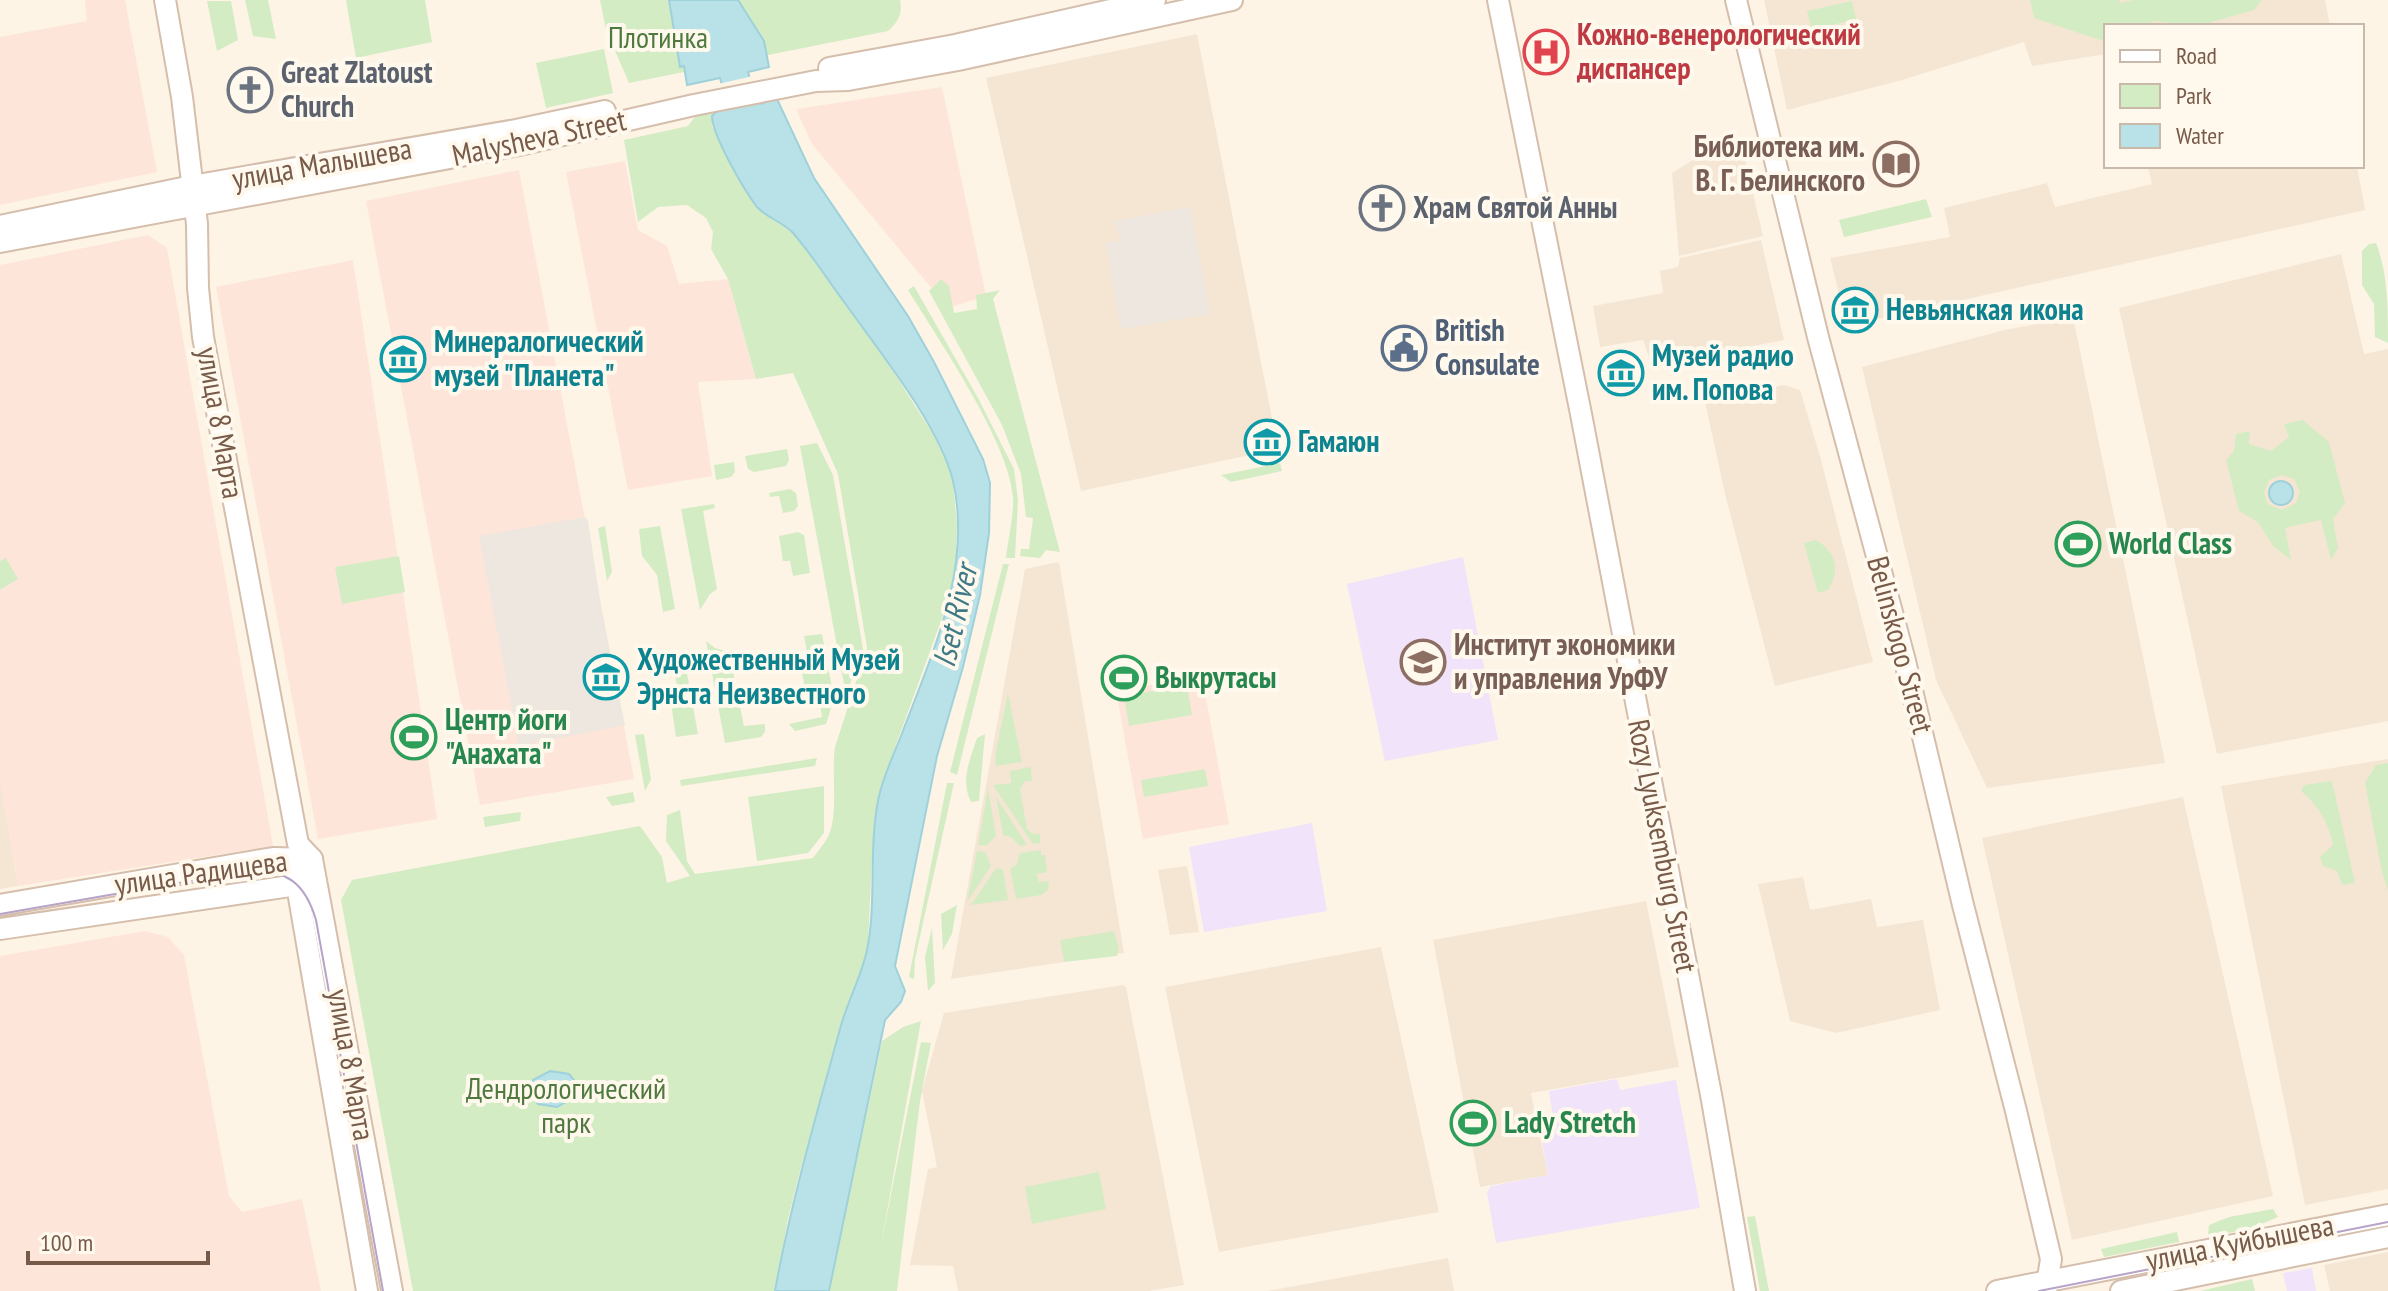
<svg xmlns="http://www.w3.org/2000/svg" width="2388" height="1291" font-family="'PT Sans Narrow',sans-serif">
<style>
.residential{fill:#f5e6d4}
.commercial{fill:#fee5da}
.industrial{fill:#ede7e0}
.education{fill:#f1e3fa}
.green{fill:#d4ecc4;fill-rule:evenodd}
.water{fill:#b9e1e8;stroke:#9fd1da;stroke-width:2}
.pier{fill:#fdf4e6}
.lines{fill:none;stroke-linecap:round;stroke-linejoin:round}
.secondary-casing{stroke:#d5beab;stroke-width:24}
.secondary{stroke:#fff;stroke-width:20}
.tram{stroke:#b7a3c8;stroke-width:2}
.labels{text-anchor:middle;stroke-width:8;stroke-linejoin:round;paint-order:stroke}
.health-label{font-size:30px;font-weight:bold;fill:#be3a42;stroke:#fff8ed;text-anchor:start}
.park-label{font-size:30px;fill:#4f793e;stroke:#fff8ed}
.worship-label{font-size:30px;font-weight:bold;fill:#5b616d;stroke:#fff8ed;text-anchor:start}
.street-label{font-size:30px;fill:#785a49;stroke:#fff8ed}
.education-label{font-size:30px;font-weight:bold;fill:#785e54;stroke:#fff8ed;text-anchor:end}
.culture-label{font-size:30px;font-weight:bold;fill:#0d838f;stroke:#fff8ed;text-anchor:start}
.service-label{font-size:30px;font-weight:bold;fill:#4e5e75;stroke:#fff8ed;text-anchor:start}
.leisure-label{font-size:30px;font-weight:bold;fill:#27864d;stroke:#fff8ed;text-anchor:start}
.water-label{font-size:32px;font-style:italic;fill:#3f7985;stroke:#fff8ed}
</style>
<rect width="100%" height="100%" fill="#fdf4e6"/>
<g class="residential">
<polygon points="1764,0 2325,0 2330,26 2106,26 2106,54 2032,66 2024,42 1902,80 1787,110"/>
<polygon points="1197,34 1278,449 1081,491 986,78"/>
<polygon points="1742,146 1763,236 1679,256 1672,173 1704,153"/>
<polygon points="2148,166 2357,166 2365,210 1847,326 1830,258 1950,237 1944,208 2047,183 2055,207 2152,184"/>
<polygon points="1761,240 1784,340 1652,366 1643,340 1600,347 1593,306 1663,293 1660,271 1678,267 1680,258"/>
<polygon points="2341,254 2364,354 2388,349 2388,721 2217,754 2119,308"/>
<polygon points="2073,317 2165,763 1987,788 1936,680 1862,367 2005,330"/>
<polygon points="1784,385 1800,390 1820,456 1873,662 1775,686 1725,494 1705,402"/>
<polygon points="1059,562 1124,953 951,979 1025,569"/>
<polygon points="2388,759 2388,1189 2305,1205 2221,786"/>
<polygon points="0,780 18,886 0,889"/>
<polygon points="2183,797 2273,1196 2072,1240 1982,838"/>
<polygon points="1187,866 1199,932 1170,935 1158,870"/>
<polygon points="1803,877 1810,910 1871,899 1877,927 1923,920 1940,1010 1836,1033 1790,1021 1758,884"/>
<polygon points="1646,901 1679,1067 1531,1093 1548,1175 1480,1187 1433,940"/>
<polygon points="1381,947 1439,1212 1219,1252 1165,987"/>
<polygon points="1123,985 1126,987 1184,1285 1149,1291 958,1291 953,1266 910,1265 928,1169 937,1167 922,1091 944,1013"/>
<polygon points="2388,1252 2388,1291 2330,1291 2324,1265"/>
<polygon points="1448,1258 1454,1291 1267,1291"/>
</g>
<g class="commercial">
<polygon points="85,0 125,0 157,172 0,205 0,37 87,21"/>
<polygon points="942,87 986,296 948,308 812,144 796,109"/>
<polygon points="625,161 638,230 667,246 679,284 728,279 756,379 698,382 712,476 628,490 566,172"/>
<polygon points="519,170 634,779 480,805 366,201"/>
<polygon points="148,235 167,248 273,846 18,886 0,781 0,265"/>
<polygon points="353,260 437,819 318,839 216,287"/>
<polygon points="1198,676 1199,682 1203,681 1229,824 1143,839 1116,691"/>
<polygon points="145,931 168,937 184,955 229,1196 242,1212 302,1199 321,1291 0,1291 0,956"/>
</g>
<g class="industrial">
<polygon points="1190,207 1210,314 1121,329 1106,243 1120,241 1116,221"/>
<polygon points="585,517 588,521 601,607 625,725 519,746 479,536"/>
</g>
<g class="education">
<polygon points="1463,557 1498,740 1385,761 1347,584"/>
<polygon points="1312,823 1327,911 1204,932 1189,847"/>
<polygon points="1617,1079 1620,1090 1676,1080 1700,1208 1496,1243 1487,1193 1491,1186 1548,1175 1538,1120 1553,1117 1549,1091"/>
<polygon points="2312,1268 2316,1291 2287,1291 2283,1273"/>
</g>
<g class="green">
<polygon points="245,0 268,0 276,39 253,36"/>
<polygon points="346,0 425,0 432,42 356,58"/>
<path d="M600,0H900C903,14 898,22 888,31L629,83L606,30Z"/>
<polygon points="2030,0 2119,0 2120,3 2133,0 2262,0 2254,10 2198,26 2153,21 2148,26 2106,26 2106,42 2034,18"/>
<polygon points="207,1 231,1 238,40 217,51"/>
<polygon points="1852,1 1856,19 1812,30 1807,11"/>
<polygon points="604,49 613,93 546,108 536,63"/>
<path d="M713,111L712,126L752,198L758,207L791,230L882,354L933,434L948,465L953,484L957,524L956,561L949,599L885,775L872,860L868,943L861,977L840,1029L799,1175L788,1219L775,1291H413L341,900L352,880L640,826L662,857L667,883L690,876L666,841L667,815L680,810L687,861L695,874L813,858C818,851 824,844 828,837C839,814 831,772 835,747L867,648L838,474L793,373L756,379L728,279L711,249L713,232L706,218L687,205L658,207L638,222L624,140L688,126L697,114Z"/>
<polygon points="1926,199 1932,217 1844,237 1839,220"/>
<path d="M2376,243C2388,273 2388,309 2388,343L2375,337L2374,304L2362,285V251L2369,244Z"/>
<polygon points="941,279 949,286 954,313 977,309 976,295 1000,290 993,299 1060,552 1046,550 1040,558 1020,556 1021,549 1029,549 1033,518 1026,517 1021,474 1002,425 929,291"/>
<path d="M914,286L978,398L1014,469L1018,500L1015,558H1006C1008,539 1014,516 1013,497C1009,442 938,339 908,290Z"/>
<path d="M2303,420L2329,442L2345,503L2333,519L2338,548L2331,560L2321,520L2285,528L2291,560L2273,546L2258,522L2239,511L2226,460L2234,451L2236,434L2250,431L2249,444L2271,451L2289,437L2284,424ZM2282,475L2294,479L2300,492L2296,503L2282,510L2268,504L2264,493L2269,480Z"/>
<polygon points="817,443 833,475 863,649 846,695 800,446"/>
<polygon points="787,449 789,460 786,466 754,472 748,469 745,456"/>
<polygon points="734,462 735,472 731,477 716,480 714,465"/>
<polygon points="1280,463 1282,471 1231,482 1221,475"/>
<polygon points="790,489 796,493 798,506 794,511 783,513 779,496 770,497 769,493"/>
<polygon points="714,504 715,508 703,511 717,589 710,594 700,610 681,509"/>
<polygon points="605,526 612,572 607,581 598,528"/>
<polygon points="660,526 675,609 663,612 657,575 642,556 639,529"/>
<polygon points="798,532 804,535 810,573 793,576 790,561 783,561 779,536"/>
<path d="M1816,540C1836,552 1841,571 1828,590L1818,593L1804,543Z"/>
<polygon points="399,556 405,592 342,604 335,567"/>
<polygon points="6,558 18,579 0,590 0,561"/>
<polygon points="1003,564 1009,564 957,775 950,772"/>
<polygon points="822,634 834,699 826,724 795,731 789,724 822,717 817,686 805,688 798,654 807,652 804,636"/>
<polygon points="706,641 715,648 729,652 744,726 765,724 765,732 761,737 725,743"/>
<polygon points="684,657 698,734 676,737 672,710 678,692 672,659"/>
<polygon points="1187,685 1192,715 1129,726 1124,696"/>
<polygon points="1008,693 1022,762 996,766 995,756"/>
<polygon points="644,734 651,780 645,791 635,735"/>
<path d="M985,734L979,801L971,802C960,780 970,760 977,738Z"/>
<polygon points="817,758 815,766 681,786 680,780"/>
<polygon points="2388,763 2388,890 2382,872 2365,783 2376,765"/>
<polygon points="1031,767 1032,781 1025,781 1020,789 1027,829 1033,834 1040,834 1040,843 1033,844 993,785 1011,783 1010,771"/>
<polygon points="1205,769 1208,786 1144,797 1141,780"/>
<path d="M2332,781L2355,883L2342,885L2337,871L2323,866L2320,857L2333,845C2328,822 2319,806 2301,791L2304,785Z"/>
<polygon points="947,783 954,783 915,959 914,979 909,977"/>
<polygon points="824,786 824,833 808,853 757,861 748,797"/>
<polygon points="988,788 996,836 986,846 978,845"/>
<polygon points="633,792 635,802 612,806 606,797"/>
<polygon points="996,797 1027,845 1020,846 1011,837 1003,835"/>
<polygon points="521,812 520,821 485,827 483,817"/>
<polygon points="1041,850 1041,855 1045,855 1047,872 1037,874 1039,882 1049,881 1048,890 1041,895 1016,899 1010,869 1017,864 1020,853"/>
<polygon points="977,851 985,852 991,866 967,902"/>
<polygon points="996,868 1003,870 1008,900 971,905"/>
<polygon points="957,905 952,934 943,950 941,914"/>
<polygon points="932,928 935,983 928,991 925,957"/>
<polygon points="1114,931 1119,949 1117,956 1064,962 1060,940"/>
<polygon points="921,1021 881,1245 921,1042 931,1043 920,1101 897,1291 829,1291 882,1041 903,1027"/>
<polygon points="1099,1172 1106,1209 1032,1224 1025,1187"/>
<path d="M2273,1209L2278,1217C2255,1227 2233,1235 2208,1234L2209,1225L2229,1217Z"/>
<polygon points="1755,1216 1769,1291 1760,1291 1747,1217"/>
<polygon points="2177,1232 2179,1242 2104,1257 2101,1249"/>
<polygon points="2252,1279 2255,1291 2200,1291"/>
</g>
<g class="water">
<path d="M669,0H738L764,41L769,67L748,72L757,100L762,104L771,97L777,99L814,178L908,316L934,362L983,459L990,483L989,533L980,595L963,667L937,756L895,966L905,991L901,1002L885,1020L829,1291H775C791,1202 816,1116 840,1029C847,1002 861,978 867,950C877,902 868,846 879,796C884,775 893,756 901,736C931,656 973,569 953,481C940,427 880,352 847,306C829,282 813,256 793,233C783,222 767,218 757,207C744,190 712,135 712,116L717,111L728,108L720,78L687,85L684,66L680,67Z"/>
<circle cx="2281" cy="493" r="12"/>
<polygon points="550,1071 569,1074 577,1084 573,1098 557,1107 538,1104 530,1094 533,1080"/>
</g>
<polygon class="pier" points="753,76 761,98 780,96 710,112 715,107 724,105 718,84"/>
<g class="lines">
<g class="secondary-casing">
<g id="secondary">
<polyline points="165,0 182,97 197,224 198,288 203,337 298,844 312,859 392,1291"/>
<polyline points="1498,0 1581,414 1712,1100 1745,1291"/>
<polyline points="1736,0 1818,337 1904,657 1963,905 2016,1111 2051,1259 2046,1291"/>
<polyline points="829,68 955,45 1155,0"/>
<polyline points="0,226 192,186 516,130 605,111"/>
<polyline points="0,242 519,145 694,105 816,81 848,80 958,60 1232,0"/>
<polyline points="295,874 367,1291"/>
<polyline points="0,905 273,858 312,859 307,875 297,885 0,929"/>
<polyline points="1997,1291 2388,1215"/>
<polyline points="2121,1291 2388,1237"/>
</g>
</g>
<use href="#secondary" class="secondary"/>
<g class="tram">
<path d="M0,914L247,871C287,869 305,883 316,920L383,1291"/>
<polyline points="2039,1291 2388,1222"/>
</g>
</g>
<defs>
<g id="hospital-ring" transform="scale(2.3)"><circle r="9.5" fill="#fff8ed" stroke="#e0444e" stroke-width="1.5"/><path d="M-5-5h3v3.5h4V-5h3V5h-3V1.5h-4V5h-3Z" fill="#e0444e"/></g>
<g id="church-ring" transform="scale(2.3)"><circle r="9.5" fill="#fff8ed" stroke="#6b7280" stroke-width="1.5"/><path d="M-1.2-6h2.4v3.5h3.3v2.4h-3.3V6h-2.4V-.1h-3.3v-2.4h3.3Z" fill="#6b7280"/></g>
<g id="library-ring" transform="scale(2.3)"><circle r="9.5" fill="#fff8ed" stroke="#8d6e63" stroke-width="1.5"/><path d="M-6-4Q-3-5.5-.7-3.5V5Q-3 3-6 4ZM6-4Q3-5.5 .7-3.5V5Q3 3 6 4Z" fill="#8d6e63"/></g>
<g id="museum-ring" transform="scale(2.3)"><circle r="9.5" fill="#fff8ed" stroke="#0f9aa8" stroke-width="1.5"/><path d="M0-6L6-3V-2H-6V-3ZM-5-1h2V3h-2ZM-1-1h2V3h-2ZM3-1h2V3H3ZM-6 4H6V6H-6Z" fill="#0f9aa8"/></g>
<g id="civic-ring" transform="scale(2.3)"><circle r="9.5" fill="#fff8ed" stroke="#5c6f8a" stroke-width="1.5"/><path d="M-.6-6.5H3V-4.5H.6V-3L4-1V1h2V6H-6V1h2V-1L-.6-3ZM-1.2 2.5V6h2.4V2.5Z" fill="#5c6f8a"/></g>
<g id="stadium-ring" transform="scale(2.3)"><circle r="9.5" fill="#fff8ed" stroke="#2e9e5b" stroke-width="1.5"/><path d="M0-5a6.5 5 0 1 0 0 10a6.5 5 0 1 0 0-10ZM-3.5-1.8h7v3.6h-7Z" fill="#2e9e5b"/></g>
<g id="university-ring" transform="scale(2.3)"><circle r="9.5" fill="#fff8ed" stroke="#8d6e63" stroke-width="1.5"/><path d="M0-5L7-2L0 1L-7-2ZM-4 1L0 2.5L4 1V4Q0 6-4 4Z" fill="#8d6e63"/></g>
</defs>
<g fill-rule="evenodd">
<use href="#hospital-ring" x="1546" y="52"/>
<use href="#church-ring" x="250" y="90"/>
<use href="#library-ring" x="1896" y="164"/>
<use href="#church-ring" x="1382" y="208"/>
<use href="#museum-ring" x="1855" y="310"/>
<use href="#civic-ring" x="1404" y="348"/>
<use href="#museum-ring" x="403" y="359"/>
<use href="#museum-ring" x="1621" y="373"/>
<use href="#museum-ring" x="1267" y="442"/>
<use href="#stadium-ring" x="2078" y="544"/>
<use href="#university-ring" x="1423" y="662"/>
<use href="#museum-ring" x="606" y="677"/>
<use href="#stadium-ring" x="1124" y="678"/>
<use href="#stadium-ring" x="414" y="737"/>
<use href="#stadium-ring" x="1473" y="1123"/>
</g>
<g class="labels">
<g class="health-label">
<text x="1577" y="45">Кожно-венерологический<tspan x="1577" dy="34">диспансер</tspan></text>
</g>
<g class="park-label">
<text x="658" y="48">Плотинка</text>
<text x="566" y="1099">Дендрологический<tspan x="566" dy="34">парк</tspan></text>
</g>
<g class="worship-label">
<text x="281" y="83">Great Zlatoust<tspan x="281" dy="34">Church</tspan></text>
<text x="1413" y="218">Храм Святой Анны</text>
</g>
<g class="street-label">
<text transform="translate(539 138) rotate(-12)" y="10">Malysheva Street</text>
<text transform="translate(322 164) rotate(-10)" y="10">улица Малышева</text>
<text transform="translate(220 423) rotate(80)" y="10">улица 8 Марта</text>
<text transform="translate(1900 645) rotate(75)" y="10">Belinskogo Street</text>
<text transform="translate(1662 846) rotate(79)" y="10">Rozy Lyuksemburg Street</text>
<text transform="translate(201 873) rotate(-8)" y="10">улица Радищева</text>
<text transform="translate(351 1065) rotate(80)" y="10">улица 8 Марта</text>
<text transform="translate(2240 1243) rotate(-11)" y="10">улица Куйбышева</text>
</g>
<g class="education-label">
<text x="1865" y="157">Библиотека им.<tspan x="1865" dy="34">В. Г. Белинского</tspan></text>
<text x="1454" y="655" text-anchor="start">Институт экономики<tspan x="1454" dy="34">и управления УрФУ</tspan></text>
</g>
<g class="culture-label">
<text x="1886" y="320">Невьянская икона</text>
<text x="434" y="352">Минералогический<tspan x="434" dy="34">музей "Планета"</tspan></text>
<text x="1652" y="366">Музей радио<tspan x="1652" dy="34">им. Попова</tspan></text>
<text x="1298" y="452">Гамаюн</text>
<text x="637" y="670">Художественный Музей<tspan x="637" dy="34">Эрнста Неизвестного</tspan></text>
</g>
<g class="service-label">
<text x="1435" y="341">British<tspan x="1435" dy="34">Consulate</tspan></text>
</g>
<g class="leisure-label">
<text x="2109" y="554">World Class</text>
<text x="1155" y="688">Выкрутасы</text>
<text x="445" y="730">Центр йоги<tspan x="445" dy="34">"Анахата"</tspan></text>
<text x="1504" y="1133">Lady Stretch</text>
</g>
<g class="water-label">
<text transform="translate(955 616) rotate(-77)" y="11">Iset River</text>
</g>
</g>
<rect x="2104" y="24" width="260" height="144" fill="#fff8ed" stroke="#c9b9ab" stroke-width="2"/>
<rect x="2120" y="50" width="40" height="12" fill="#ffffff" stroke="#c9b9ab" stroke-width="2"/>
<text x="2176" y="64" font-size="24" fill="#785a49">Road</text>
<rect x="2120" y="84" width="40" height="24" fill="#d4ecc4" stroke="#c9b9ab" stroke-width="2"/>
<text x="2176" y="104" font-size="24" fill="#785a49">Park</text>
<rect x="2120" y="124" width="40" height="24" fill="#b9e1e8" stroke="#c9b9ab" stroke-width="2"/>
<text x="2176" y="144" font-size="24" fill="#785a49">Water</text>
<path d="M28 1251v12h180v-12" fill="none" stroke="#785a49" stroke-width="4"/>
<text x="40" y="1251" font-size="24" fill="#785a49" stroke="#fff8ed" stroke-width="6" paint-order="stroke">100 m</text>
</svg>
